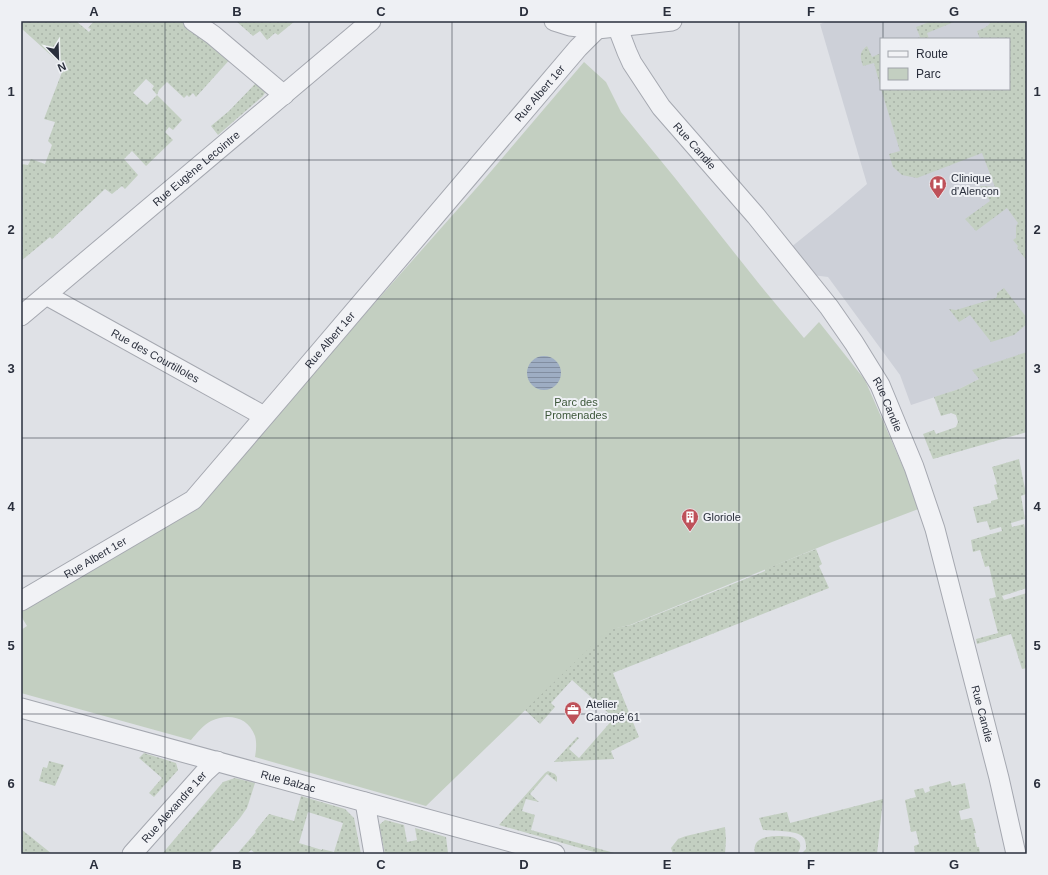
<svg xmlns="http://www.w3.org/2000/svg" width="1048" height="875" font-family="Arial,sans-serif">
<style>
.built{fill:#cdd0d8;fill-rule:evenodd}
.grass{fill:url(#grass-dots);fill-rule:evenodd}
.park{fill:#c3cfc1}
.water{fill:url(#water-rules)}
.lines{fill:none;stroke-linecap:round;stroke-linejoin:round}
.minor-casing{stroke:#a5a8b0;stroke-width:21}
.minor{stroke:#f1f2f5;stroke-width:19}
.grid{fill:none;stroke:#2a2f3c;stroke-width:1;stroke-opacity:0.55}
.labels{text-anchor:middle;stroke-width:4;stroke-linejoin:round;paint-order:stroke}
.street-label{font-size:11px;fill:#2a2f3c;stroke:#eef0f4}
.poi-label{font-size:11px;fill:#2a2f3c;stroke:#eef0f4;text-anchor:start}
.park-label{font-size:11px;fill:#3c5639;stroke:#eef0f4}
.neatline{fill:none;stroke:#2a2f3c;stroke-width:1.5}
.grid-label{font-size:13px;text-anchor:middle;font-weight:bold;fill:#2a2f3c}
</style>
<defs>
<pattern id="grass-dots" width="8" height="8" patternUnits="userSpaceOnUse"><rect width="8" height="8" fill="#c3cfc1"/><path d="M2 2h.1M6 6h.1" fill="none" stroke="#a8b2a7" stroke-width="1.8" stroke-linecap="round"/></pattern>
<pattern id="water-rules" width="6" height="5" patternUnits="userSpaceOnUse"><rect width="6" height="5" fill="#9eadc3"/><path d="M0 2.5h6" fill="none" stroke="#818da0"/></pattern>
</defs>
<rect width="100%" height="100%" fill="#dfe1e6"/>
<path class="built" d="M828,21H1027V363L979,379L959,389L911,405L900,375L828,277L812,275L790,248L832,214L867,184L820,24ZM881,39H1009V89H881Z"/>
<g class="grass">
<path d="M21,21H76L89,32L91,29L88,28L94,21H186L233,56L196,97L193,93L189,97L187,95L184,98L167,82L159,90L157,95L182,120L173,130L169,127L165,132L173,140L146,166L132,151L124,159L138,175L125,189L122,186L112,194L105,189L52,239L50,237L21,261V164L28,165L31,159L45,164L52,145L48,141L55,122L44,119L64,67L21,28ZM146,79L154,86L152,89L157,95L147,105L133,93Z"/>
<polygon points="236,21 295,21 278,35 275,33 267,40 260,31 253,36"/>
<polygon points="932,21 954,21 954,22 927,33 929,39 915,39 920,37 916,27"/>
<path d="M991,21H1027V261L1017,248L1018,246L1013,240L1016,238V226L1018,223L1007,208L976,231L965,219L990,201L980,186L995,187L982,153L917,178L902,175L893,167L889,154L900,151L881,89H1009V39H980L977,31C982,29 989,27 991,21Z"/>
<path d="M867,46L872,57L881,53V89L874,63L863,66C860,57 859,52 867,46Z"/>
<polygon points="259,80 266,91 263,96 218,135 211,126 229,111"/>
<polygon points="1004,288 1027,318 1027,324 1014,335 991,342 970,315 959,322 949,309 956,310 996,298 997,296 997,293"/>
<polygon points="1027,352 1027,432 933,459 923,434 934,430 936,434 956,427 958,422 956,415 951,413 941,416 934,397 959,389 979,379 972,370"/>
<polygon points="1019,459 1026,494 1021,496 1025,519 1011,523 1012,527 1024,524 1027,538 1027,588 1002,596 1004,600 1027,593 1027,668 1022,669 1011,634 977,644 976,639 998,633 989,599 996,597 989,566 985,567 980,550 973,552 971,540 1002,531 1001,527 990,530 987,521 977,523 973,507 991,503 991,501 998,499 994,485 997,484 992,467"/>
<polygon points="816,549 822,564 819,566 829,588 613,673 639,737 611,751 614,759 554,762 577,737 579,738 569,749 579,758 614,718 572,680 551,703 555,707 540,724 525,710 588,633 631,625 765,571 765,569"/>
<polygon points="144,753 176,763 178,770 154,797 149,793 162,778 139,758"/>
<polygon points="49,761 64,765 55,786 39,781 43,767 47,768"/>
<polygon points="548,771 555,774 557,777 557,782 547,774 530,794 539,802 526,799 522,811 535,815 531,830 618,854 601,854 499,825 545,773"/>
<polygon points="235,778 255,783 247,808 240,818 209,854 162,854 223,782"/>
<polygon points="950,781 952,786 965,783 970,808 959,811 961,820 972,818 976,833 974,833 977,847 979,847 980,854 915,854 914,846 919,844 916,831 911,832 905,800 916,797 914,790 923,788 925,793 930,791 929,787"/>
<path d="M301,796L345,809L354,818L361,854H256L251,850L247,854H237L256,832L255,831L269,814L294,821ZM308,812L343,823L334,852L322,849V850L299,843Z"/>
<path d="M883,799L877,854H801L806,849C806,845 806,840 803,837C797,830 772,831 763,830L759,818L787,812L790,823Z"/>
<polygon points="385,820 404,825 407,842 417,840 415,828 446,837 448,853 459,854 385,854 379,825"/>
<polygon points="725,827 726,840 725,854 673,854 671,848 678,839 686,836"/>
<polygon points="21,829 52,854 21,854"/>
<path d="M782,836C787,837 793,836 796,839C803,843 800,850 797,854H755C751,836 771,836 782,836Z"/>
</g>
<path class="park" d="M584,62L606,82L621,112L675,178L760,285L804,338L819,322L865,380L921,508L832,542L630,625L608,630L426,806L255,757C256,751 257,743 255,736C248,717 229,713 211,721C203,725 197,733 191,740L21,693V630L27,626L21,616V608L195,506L481,183Z"/>
<circle class="water" cx="544" cy="373" r="17"/>
<g class="lines">
<g class="minor-casing">
<g id="minor">
<polyline points="193,21 213,35 284,95"/>
<polyline points="554,21 570,26 597,29 672,21"/>
<path id="s1" d="M617,26L627,52L632,63L661,107L756,216L829,307L854,343L880,385L914,467L935,529L999,778L1016,854"/>
<path id="s2" d="M46,295L264,416"/>
<path id="s3" d="M21,316L371,21"/>
<path id="s4" d="M21,601L193,500L282,396L578,48L597,29"/>
<path id="s5" d="M21,708L555,854"/>
<polyline points="365,802 374,854"/>
<path id="s6" d="M132,854L205,772L217,761"/>
</g>
</g>
<use href="#minor" class="minor"/>
</g>
<path class="grid" d="M165,21V854M309,21V854M452,21V854M596,21V854M739,21V854M883,21V39M883,89V854M21,160H1027M21,299H1027M21,438H1027M21,576H1027M21,714H1027"/>
<defs>
<g id="hospital-pin" transform="scale(0.9)"><path d="M0 17L-7.5 6A9.5 9.5 0 1 1 7.5 6Z" fill="#be5159" stroke="#eef0f4"/><path d="M-5-5h3v3.5h4V-5h3V5h-3V1.5h-4V5h-3Z" fill="#fff"/></g>
<g id="building-pin" transform="scale(0.9)"><path d="M0 17L-7.5 6A9.5 9.5 0 1 1 7.5 6Z" fill="#be5159" stroke="#eef0f4"/><path d="M-4-6H4V6H1V3H-1V6H-4ZM-2.5-4.3h1.7v1.8h-1.7ZM.8-4.3h1.7v1.8H.8ZM-2.5-1h1.7V.8h-1.7ZM.8-1h1.7V.8H.8Z" fill="#fff"/></g>
<g id="office-pin" transform="scale(0.9)"><path d="M0 17L-7.5 6A9.5 9.5 0 1 1 7.5 6Z" fill="#be5159" stroke="#eef0f4"/><path d="M-6-3h4V-5.5h4V-3h4V5H-6ZM-1-4.5V-3h2v-1.5ZM-6 0V1H6V0Z" fill="#fff"/></g>
</defs>
<g fill-rule="evenodd">
<use href="#hospital-pin" x="938" y="184"/>
<use href="#building-pin" x="690" y="517"/>
<use href="#office-pin" x="573" y="710"/>
</g>
<g class="labels">
<g class="street-label">
<text dy="4" stroke="none"><textPath href="#s4" startOffset="734">Rue Albert 1er</textPath></text>
<text dy="4" stroke="none"><textPath href="#s1" startOffset="144">Rue Candie</textPath></text>
<text dy="4" stroke="none"><textPath href="#s3" startOffset="229">Rue Eugène Lecointre</textPath></text>
<text dy="4" stroke="none"><textPath href="#s4" startOffset="410">Rue Albert 1er</textPath></text>
<text dy="4" stroke="none"><textPath href="#s2" startOffset="125">Rue des Courtilloles</textPath></text>
<text dy="4" stroke="none"><textPath href="#s1" startOffset="468">Rue Candie</textPath></text>
<text dy="4" stroke="none"><textPath href="#s4" startOffset="86">Rue Albert 1er</textPath></text>
<text dy="4" stroke="none"><textPath href="#s1" startOffset="792">Rue Candie</textPath></text>
<text dy="4" stroke="none"><textPath href="#s5" startOffset="277">Rue Balzac</textPath></text>
<text dy="4" stroke="none"><textPath href="#s6" startOffset="63">Rue Alexandre 1er</textPath></text>
</g>
<g class="poi-label">
<text x="951" y="182">Clinique<tspan x="951" dy="13">d'Alençon</tspan></text>
<text x="703" y="521">Gloriole</text>
<text x="586" y="708">Atelier<tspan x="586" dy="13">Canopé 61</tspan></text>
</g>
<g class="park-label">
<text x="576" y="406">Parc des<tspan x="576" dy="13">Promenades</tspan></text>
</g>
</g>
<rect width="1048" height="875" fill="none" stroke="#eef0f4" stroke-width="44"/>
<rect x="880" y="38" width="130" height="52" fill="#eef0f4" stroke="#a0a3aa"/>
<rect x="888" y="51" width="20" height="6" fill="#f1f2f5" stroke="#a0a3aa"/>
<text x="916" y="58" font-size="12" fill="#2a2f3c">Route</text>
<rect x="888" y="68" width="20" height="12" fill="#c3cfc1" stroke="#a0a3aa"/>
<text x="916" y="78" font-size="12" fill="#2a2f3c">Parc</text>
<g transform="translate(58 58) rotate(157)" stroke="#eef0f4" stroke-width="3" paint-order="stroke">
<path d="M0-3L7 15L0 10L-7 15Z" fill="#2a2f3c"/>
<text y="-6" font-size="11" font-weight="bold" text-anchor="middle" fill="#2a2f3c">N</text>
</g>
<rect x="22" y="22" width="1004" height="831" class="neatline"/>
<g class="grid-label">
<text x="94" y="16">A</text>
<text x="237" y="16">B</text>
<text x="381" y="16">C</text>
<text x="524" y="16">D</text>
<text x="667" y="16">E</text>
<text x="811" y="16">F</text>
<text x="954" y="16">G</text>
<text x="11" y="96">1</text>
<text x="1037" y="96">1</text>
<text x="11" y="234">2</text>
<text x="1037" y="234">2</text>
<text x="11" y="373">3</text>
<text x="1037" y="373">3</text>
<text x="11" y="511">4</text>
<text x="1037" y="511">4</text>
<text x="11" y="650">5</text>
<text x="1037" y="650">5</text>
<text x="11" y="788">6</text>
<text x="1037" y="788">6</text>
<text x="94" y="869">A</text>
<text x="237" y="869">B</text>
<text x="381" y="869">C</text>
<text x="524" y="869">D</text>
<text x="667" y="869">E</text>
<text x="811" y="869">F</text>
<text x="954" y="869">G</text>
</g>
</svg>
